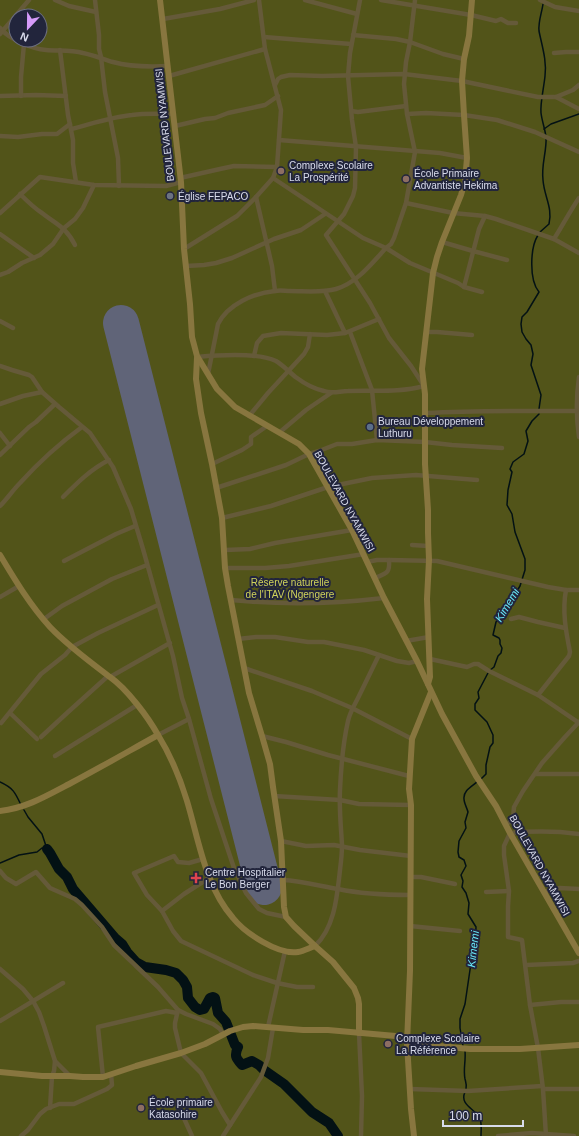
<svg xmlns="http://www.w3.org/2000/svg" width="579" height="1136" font-family="Helvetica,sans-serif">
<style>
.green{fill:#525419;fill-rule:evenodd}
.lines{fill:none;stroke-linecap:round;stroke-linejoin:round}
.stream{stroke:#031114;stroke-width:1.5}
.river{stroke:#031114;stroke-width:10}
.runway{stroke:#606478;stroke-width:36}
.street{stroke:#655a39;stroke-width:4.5}
.secondary{stroke:#88763f;stroke-width:6}
.education-dot{fill:#8d6e63;stroke:#22253c;stroke-width:1.5}
.worship-dot{fill:#6b7280;stroke:#22253c;stroke-width:1.5}
.service-dot{fill:#5c6f8a;stroke:#22253c;stroke-width:1.5}
.health-dot{fill:#e0444e;stroke:#22253c;stroke-width:1.5}
.labels{text-anchor:middle;stroke-width:4;stroke-linejoin:round;paint-order:stroke}
.street-label{font-size:10px;fill:#d8dbeb;stroke:#22253c}
.poi-label{font-size:10px;fill:#d8dbeb;stroke:#22253c;text-anchor:start}
.park-label{font-size:10px;fill:#d0d35a;stroke:#22253c}
.water-label{font-size:11px;font-style:italic;fill:#69eafb;stroke:#22253c}
</style>
<rect width="100%" height="100%" fill="#22253c"/>
<path class="green" d="M0,0H579V1136H0ZM16,16H40V40H16Z"/>
<g class="lines">
<g class="stream">
<polyline points="544,129 551,124 579,114"/>
<path d="M540,232L549,224C553,208 544,196 543,180C541,165 547,151 546,137C545,129 542,121 541,113C540,103 544,87 545,76C547,61 542,46 539,31C538,22 542,12 543,4"/>
<path d="M538,235C530,248 529,280 539,292L527,312L522,317L521,324L522,332L526,339L531,345L533,354L531,365L541,395L539,409"/>
<polyline points="481,779 486,774 486,765 490,747 493,743 493,735 487,722 475,710 475,704 479,698 478,692 489,671 494,667 498,656 501,653 502,648 500,644 500,640 499,638 493,635 496,622 505,611 520,586 525,570 525,559 515,532 512,514 507,505 508,490 512,472 510,469 513,462 524,454 528,441 526,431 532,421 539,414"/>
<path d="M0,782C13,788 15,792 21,805"/>
<polyline points="0,863 19,855 37,852 42,848 47,849 42,834 28,817 24,810"/>
<path d="M463,1046L460,1028V1019L465,1004L471,963L475,950L476,927L468,914L469,903L466,893L462,887L463,881L461,875L466,866L464,860L459,857L458,852L459,841L466,828L465,822L468,812C467,808 464,803 464,799C463,790 473,786 478,781"/>
<path d="M465,1051C466,1061 463,1069 465,1079C466,1083 467,1085 466,1089"/>
<path d="M465,1092C459,1105 476,1109 480,1119C482,1124 481,1131 481,1136"/>
</g>
<path class="river" d="M47,849L50,853L59,869L67,877L73,889L115,938L122,944L127,952L136,962L145,967L166,970L176,973L183,980L187,987L188,998L195,1007L200,1010L204,1009L210,998L213,997L215,998L218,1013L226,1022L235,1045L238,1047C234,1056 236,1058 242,1065L252,1061L259,1065L264,1070L284,1084L312,1112L329,1123L338,1136"/>
<polyline class="runway" points="121,323 264,887"/>
<g class="street">
<polyline points="55,0 69,6 96,12"/>
<polyline points="95,0 99,35 99,49 101,57 105,92 118,158 119,186"/>
<polyline points="305,0 357,14"/>
<polyline points="381,0 471,15 496,21 501,19 508,23 516,23"/>
<polyline points="540,0 555,7 579,11"/>
<polyline points="163,19 220,9 254,0"/>
<path d="M0,28C9,39 32,49 46,50C59,51 71,50 83,53C93,55 103,59 113,62C131,67 149,67 168,66"/>
<polyline points="0,34 29,0"/>
<polyline points="353,35 396,39 410,42 443,54 464,59"/>
<polyline points="264,37 351,44"/>
<polyline points="60,50 68,115 73,140 73,163 76,182"/>
<polyline points="554,53 566,52 579,52"/>
<polyline points="169,76 265,49"/>
<polyline points="275,85 278,79 281,77 290,75 322,76 404,74 462,81 538,97 556,97 573,90 579,85"/>
<polyline points="0,96 36,95 66,96"/>
<polyline points="21,96 21,77 24,44"/>
<polyline points="556,97 579,109"/>
<polyline points="351,111 358,112 406,106"/>
<polyline points="407,114 426,113 464,115 497,120 535,132 579,152"/>
<polyline points="175,126 205,119 215,118 228,113 265,105 278,96"/>
<path d="M71,129C91,124 111,117 132,115C146,113 160,114 174,114"/>
<polyline points="0,136 18,137 42,134 57,134 70,124"/>
<polyline points="279,140 440,153 467,158"/>
<polyline points="180,178 220,169 234,166 277,167"/>
<polyline points="273,178 363,238 386,248 410,263 458,283 464,287 482,292"/>
<path d="M20,194C27,201 34,208 42,213C57,225 66,227 75,245"/>
<polyline points="256,197 272,266 275,291"/>
<polyline points="406,203 453,213 485,216 496,219 554,239 579,253"/>
<polyline points="0,213 40,177 94,185 166,186 181,182"/>
<polyline points="0,234 34,258"/>
<path d="M554,239C563,225 570,211 579,198"/>
<polyline points="442,242 473,251 507,260"/>
<polyline points="184,249 237,216 256,197 273,178 277,167 281,110 265,49 259,0"/>
<polyline points="186,266 204,265 216,263 232,258 274,239 301,230 325,214"/>
<polyline points="0,275 8,272 22,263 40,255 53,244 64,228 75,219 83,208 94,185"/>
<polyline points="464,287 479,229 485,216"/>
<polyline points="325,291 345,333"/>
<polyline points="0,321 13,328"/>
<polyline points="350,332 372,390 377,440"/>
<polyline points="426,332 437,332 472,335"/>
<polyline points="254,356 257,343 263,336 281,333 327,335 345,333 379,319"/>
<path d="M197,357C219,355 257,352 276,361C283,365 290,373 297,378C305,384 315,389 324,391C332,394 340,391 348,391C374,390 399,393 424,386L411,366L389,338L370,303L326,235L344,214L353,196L355,188L356,147L352,120L348,76L350,53L360,0"/>
<polyline points="0,366 12,370 29,375 32,377 42,392 59,407 90,433 113,467 131,509 143,549 173,656 182,698 189,719 211,799 234,868 246,893 259,909 267,913 286,917"/>
<path d="M208,374L218,324C228,304 254,293 275,291C280,290 285,291 290,291C305,291 322,293 336,289C357,283 372,263 386,248L391,244L394,238L406,203L415,152L407,114L404,84L406,62L410,42L415,0"/>
<path d="M579,377C576,398 576,417 579,437"/>
<polyline points="0,404 23,396 42,392"/>
<path d="M426,413C476,410 526,411 576,411"/>
<polyline points="249,416 268,393 304,354 308,347 310,334"/>
<polyline points="280,432 306,410 331,393"/>
<polyline points="0,433 10,446"/>
<polyline points="0,455 29,427 36,422 55,404"/>
<polyline points="212,464 242,450 251,444 251,437 267,426"/>
<polyline points="216,488 286,465 309,454 319,451 337,444 352,444 377,440 425,442 452,445 502,448"/>
<path d="M63,497C77,483 91,469 109,460"/>
<path d="M0,506C7,499 13,490 20,483C39,462 60,443 82,427"/>
<polyline points="222,518 271,506 328,487 372,478 416,475 477,480"/>
<polyline points="412,545 428,546"/>
<polyline points="225,550 250,549 275,543 352,530"/>
<polyline points="64,561 116,534 135,526"/>
<polyline points="367,562 377,560 389,560 437,561 548,587 566,590 579,590"/>
<polyline points="225,568 265,568 289,566 364,554"/>
<path d="M375,578C387,573 390,573 389,560"/>
<polyline points="0,597 19,586"/>
<path d="M231,600C282,605 333,604 384,598"/>
<polyline points="44,619 62,606 112,579 147,565"/>
<polyline points="511,619 519,617 538,622 565,628"/>
<polyline points="238,639 256,637 275,637 308,642 324,642 364,650 397,661 409,663 417,661"/>
<polyline points="406,641 429,637"/>
<polyline points="430,659 467,667 474,664 478,664 489,671 538,695 579,723"/>
<polyline points="244,668 312,691 352,708 412,739"/>
<polyline points="110,677 170,643"/>
<path d="M538,695L569,656L570,652C566,632 562,611 566,590"/>
<polyline points="10,713 37,739"/>
<polyline points="1,723 41,674 65,655 72,647 98,633 158,605"/>
<polyline points="158,735 189,719"/>
<polyline points="262,736 286,742 328,755 409,776"/>
<polyline points="41,737 67,713 108,676"/>
<polyline points="55,756 137,705"/>
<polyline points="535,774 579,774"/>
<polyline points="274,796 340,800 359,804 411,805"/>
<polyline points="506,825 513,819 514,807 523,791 542,763 565,737 579,722"/>
<polyline points="281,841 306,846 334,845 360,850 411,856"/>
<polyline points="203,859 189,863 178,862 174,856 134,873 147,895 162,911 173,931 181,941 253,975 277,983 297,987 313,987"/>
<polyline points="0,871 6,878 16,884 36,872 50,888 75,899 82,905 102,927 114,945 158,987 178,1010 186,1014 213,1024 220,1029 223,1034"/>
<polyline points="410,877 421,877 455,884"/>
<path d="M283,880C302,881 320,886 338,889C362,894 386,895 410,895"/>
<polyline points="486,892 509,891"/>
<polyline points="544,892 560,888 579,889"/>
<polyline points="162,911 184,894 209,878"/>
<polyline points="410,926 460,931"/>
<path d="M315,946C335,927 337,896 340,870C341,862 342,853 342,845C341,827 339,809 340,790C341,767 343,743 348,721C350,712 354,706 358,698C365,684 372,669 379,655"/>
<polyline points="526,965 573,963 579,961"/>
<polyline points="0,969 23,989 33,1001 39,1012 44,1026 55,1061 70,1076"/>
<polyline points="530,1005 561,1002 579,1002"/>
<polyline points="178,1010 175,1023 175,1028 181,1053 201,1073 222,1112 230,1125"/>
<polyline points="0,1021 63,983"/>
<polyline points="268,1027 285,951"/>
<polyline points="359,1033 362,1096 361,1136"/>
<polyline points="103,1077 98,1027 166,1011 177,1013"/>
<polyline points="410,1089 468,1091 542,1086"/>
<polyline points="543,1089 579,1089"/>
<polyline points="50,1108 52,1076 54,1071 55,1061"/>
<polyline points="182,1114 192,1136"/>
<polyline points="21,1136 28,1130 40,1114 46,1109 59,1104 74,1104 107,1089 112,1085 111,1074"/>
<polyline points="223,1136 261,1077 268,1058 273,1028"/>
<polyline points="498,1136 532,1133 574,1136"/>
<path d="M546,1136L543,1089L538,1048L530,1005L522,940L508,937V906L509,891L504,855V846L510,833C533,831 556,831 579,834"/>
</g>
<g class="secondary">
<polyline points="160,0 181,182 184,249 190,304 192,337 197,356 217,389 235,407 299,444 309,454 352,530 384,598 417,661 442,714 476,776 496,806 510,833 579,953"/>
<polyline points="197,358 196,379 201,413 212,464 222,518 225,568 228,586 249,693 262,736 270,764 273,787 281,841 284,907 286,917 294,926 315,946 333,962 354,988 358,998 359,1004 359,1033"/>
<path d="M0,555C15,580 30,605 50,627C67,645 90,662 110,677C127,689 148,717 158,735C171,756 180,778 187,801C199,841 205,886 233,918C245,933 278,955 298,952C304,951 309,948 315,946"/>
<polyline points="428,684 430,677 427,599 429,560 428,533 428,510 425,464 425,394 422,369 433,273 437,257 442,242 461,195 465,181 467,158 464,115 462,81 464,59 469,36 472,0"/>
<path d="M0,811C27,808 48,795 71,783C101,767 129,751 158,735"/>
<polyline points="407,1043 470,1049 520,1049 579,1045"/>
<polyline points="0,1072 42,1076 70,1076 83,1077 103,1077 136,1066 181,1053 205,1044 230,1031 243,1027 253,1026 303,1030 328,1030 407,1037"/>
<polyline points="414,1136 411,1109 407,1043 410,971 411,805 409,789 412,739 431,692"/>
</g>
</g>
<g class="education-dot">
<circle cx="281" cy="171" r="4"/>
<circle cx="406" cy="179" r="4"/>
<circle cx="388" cy="1044" r="4"/>
<circle cx="141" cy="1108" r="4"/>
</g>
<circle class="worship-dot" cx="170" cy="196" r="4"/>
<circle class="service-dot" cx="370" cy="427" r="4"/>
<path class="health-dot" d="M194 872h4v4h4v4h-4v4h-4v-4h-4v-4h4z"/>
<g class="labels">
<g class="street-label">
<text transform="translate(164 125) rotate(-96)" y="4">BOULEVARD NYAMWISI</text>
<text transform="translate(345 501) rotate(61)" y="4">BOULEVARD NYAMWISI</text>
<text transform="translate(540 865) rotate(61)" y="4">BOULEVARD NYAMWISI</text>
</g>
<g class="poi-label">
<text x="289" y="169">Complexe Scolaire<tspan x="289" dy="12">La Prospérité</tspan></text>
<text x="414" y="177">École Primaire<tspan x="414" dy="12">Advantiste Hekima</tspan></text>
<text x="178" y="200">Église FEPACO</text>
<text x="378" y="425">Bureau Développement<tspan x="378" dy="12">Luthuru</tspan></text>
<text x="205" y="876">Centre Hospitalier<tspan x="205" dy="12">Le Bon Berger</tspan></text>
<text x="396" y="1042">Complexe Scolaire<tspan x="396" dy="12">La Référence</tspan></text>
<text x="149" y="1106">École primaire<tspan x="149" dy="12">Katasohire</tspan></text>
</g>
<g class="park-label">
<text x="290" y="586">Réserve naturelle<tspan x="290" dy="12">de l'ITAV (Ngengere</tspan></text>
</g>
<g class="water-label">
<text transform="translate(507 605) rotate(-59)" y="4">Kimemi</text>
<text transform="translate(473 949) rotate(-84)" y="4">Kimemi</text>
</g>
</g>
<g transform="translate(28 28) rotate(202)"><circle r="19" fill="#22253c" stroke="#6b6e82"/>
<path d="M0-3L7 15L0 10L-7 15Z" fill="#d69bfa"/>
<text y="-6" font-size="11" font-weight="bold" text-anchor="middle" fill="#d8dbeb">N</text>
</g>
<path d="M443 1120v6h80v-6" fill="none" stroke="#d8dbeb" stroke-width="2"/>
<text x="449" y="1120" font-size="12" fill="#d8dbeb" stroke="#22253c" stroke-width="3" paint-order="stroke">100 m</text>
</svg>
